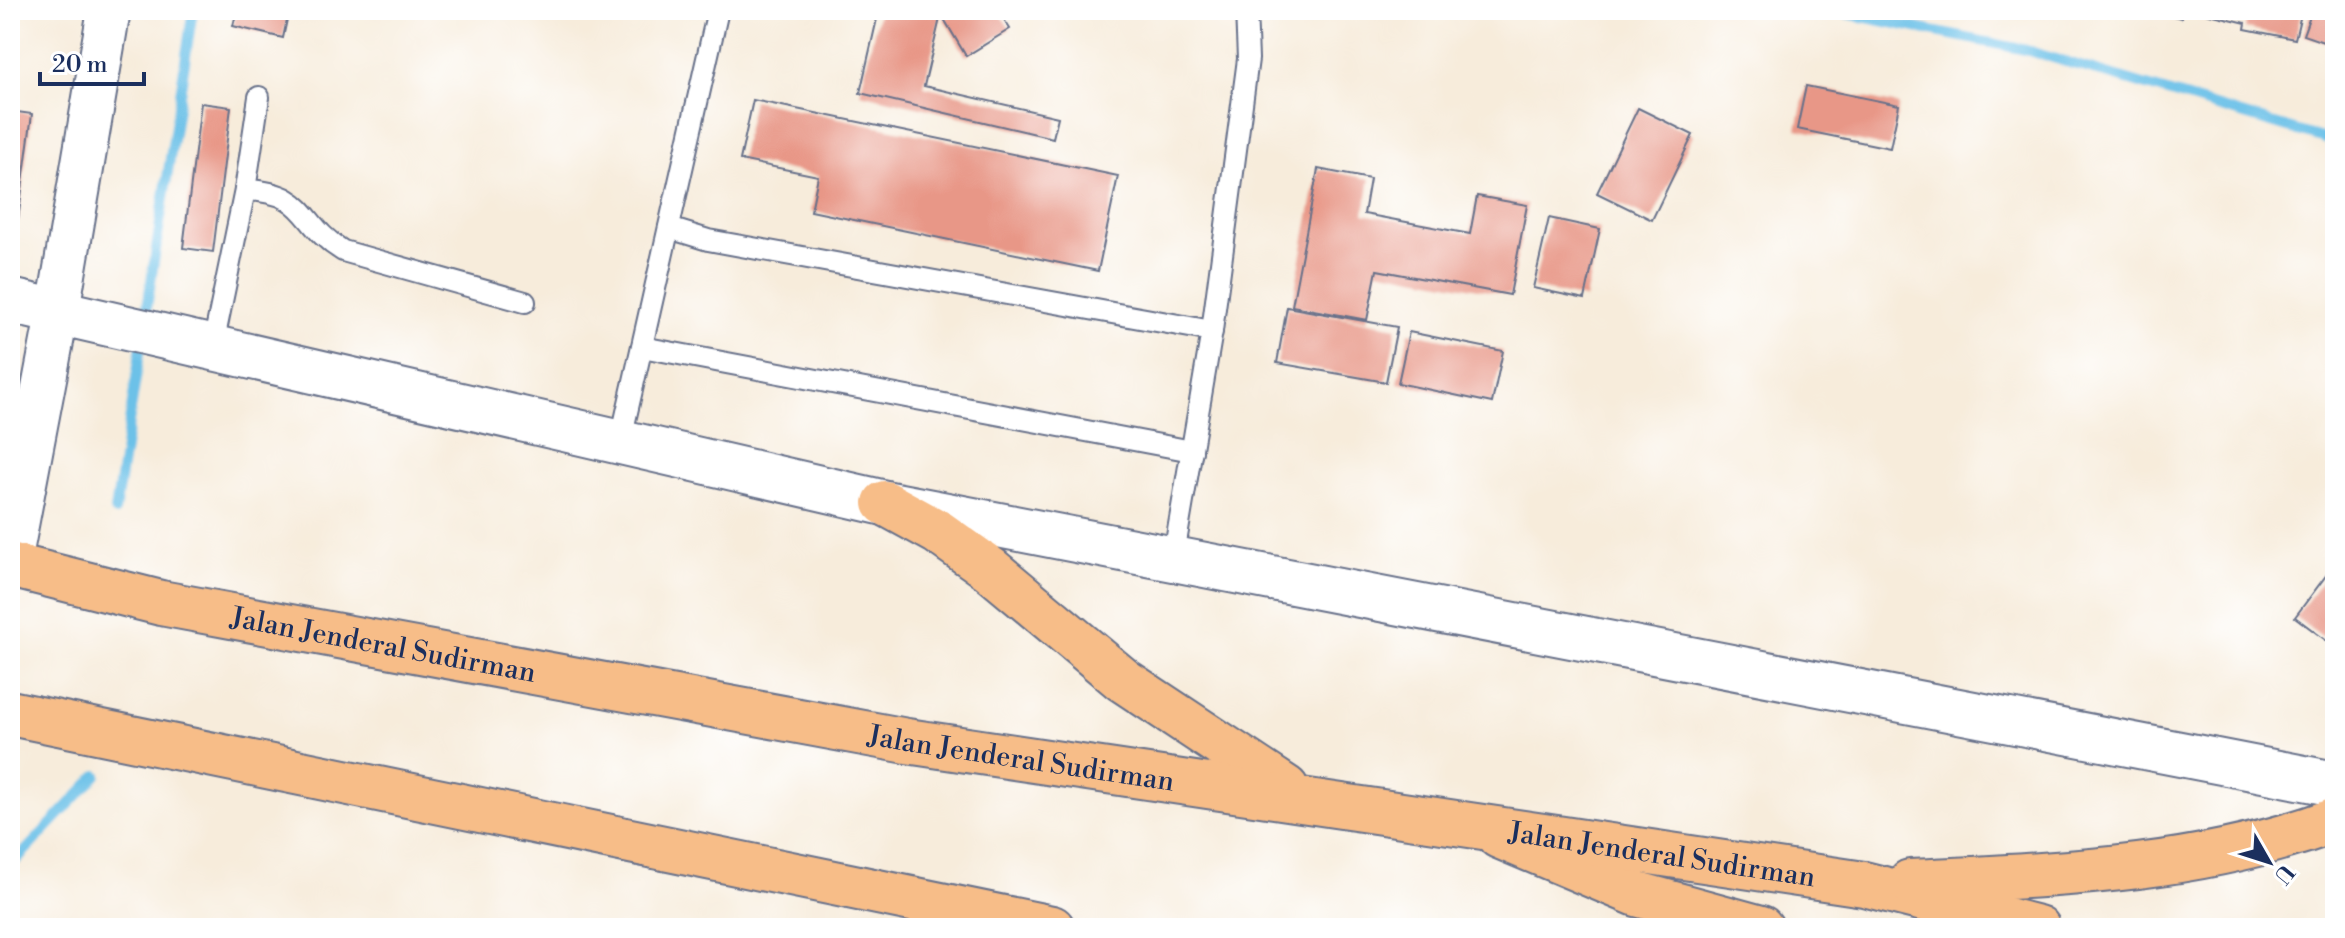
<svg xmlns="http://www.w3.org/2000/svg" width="2345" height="938" font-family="'Libre Bodoni',serif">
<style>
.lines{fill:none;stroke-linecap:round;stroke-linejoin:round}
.stream{stroke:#6cc1e8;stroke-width:10}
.building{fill:#e89787}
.service-casing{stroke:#68718a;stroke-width:24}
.minor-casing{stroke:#68718a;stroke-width:46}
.tertiary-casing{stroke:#68718a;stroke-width:48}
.primary-casing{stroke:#68718a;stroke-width:48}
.trunk-casing{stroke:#68718a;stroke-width:48}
.service{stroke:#fff;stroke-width:20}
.minor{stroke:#fff;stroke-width:42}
.tertiary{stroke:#fff;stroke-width:44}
.primary{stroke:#f7bd88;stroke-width:44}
.trunk{stroke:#f7bd88;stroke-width:44}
.labels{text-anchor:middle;stroke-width:8;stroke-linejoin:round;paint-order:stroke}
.street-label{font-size:28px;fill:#1b2f5e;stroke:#fff}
</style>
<rect width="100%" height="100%" fill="#fff"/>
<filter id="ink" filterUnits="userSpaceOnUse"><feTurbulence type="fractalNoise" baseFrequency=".0125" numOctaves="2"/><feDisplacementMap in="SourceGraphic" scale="16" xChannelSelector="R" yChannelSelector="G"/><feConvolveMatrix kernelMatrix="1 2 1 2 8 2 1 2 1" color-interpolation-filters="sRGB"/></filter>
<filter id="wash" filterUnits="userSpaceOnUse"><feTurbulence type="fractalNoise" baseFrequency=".006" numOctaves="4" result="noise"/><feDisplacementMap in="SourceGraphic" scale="32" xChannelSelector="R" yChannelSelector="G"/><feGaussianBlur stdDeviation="1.8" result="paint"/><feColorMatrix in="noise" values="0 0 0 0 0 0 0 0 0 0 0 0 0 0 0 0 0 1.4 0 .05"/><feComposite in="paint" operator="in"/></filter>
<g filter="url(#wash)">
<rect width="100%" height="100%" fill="#f7ecdb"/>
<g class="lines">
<g class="stream">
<polyline points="1827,10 2026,50 2335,142"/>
<polyline points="145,320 193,10"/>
<polyline points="115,511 142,340"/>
<polyline points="10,867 97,775"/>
</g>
</g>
<g id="blocks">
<g class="building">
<polygon points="237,10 289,10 283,38 233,26"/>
<polygon points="879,10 942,10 924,86 1058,117 1053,138 860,93"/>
<polygon points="958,10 998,10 1010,29 966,56 944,19"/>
<polygon points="2150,10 2183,10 2181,18"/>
<polygon points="2193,10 2302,10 2295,39 2245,29 2246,23"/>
<polygon points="2312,10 2335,10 2335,46 2303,35"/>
<polygon points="1806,86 1899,105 1890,148 1797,129"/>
<polygon points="753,100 1118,176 1098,271 811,211 818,176 740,160"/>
<polygon points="201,103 231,107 213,252 183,248"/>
<polygon points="1638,108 1693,135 1652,220 1597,193"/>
<polygon points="10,111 32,114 18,220 10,219"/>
<polygon points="1318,169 1370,179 1364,214 1470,234 1477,196 1527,205 1510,295 1377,270 1367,320 1292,306"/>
<polygon points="1549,218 1600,229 1585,299 1533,288"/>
<polygon points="1287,307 1397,327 1386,382 1277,363"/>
<polygon points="1409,332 1503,351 1492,403 1398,383"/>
<polygon points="2331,569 2335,572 2335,647 2295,617"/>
</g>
</g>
</g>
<g filter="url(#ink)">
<use href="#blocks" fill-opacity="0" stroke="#68718a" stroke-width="2"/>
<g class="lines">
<g class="service-casing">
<g id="service">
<path d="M245,190C311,192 298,224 343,251L525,302"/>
<polyline points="669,228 708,240 1212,331"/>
<polyline points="642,347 1192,451"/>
<polyline points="212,350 245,190 259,97"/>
<polyline points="620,443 718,10"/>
<polyline points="1173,560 1212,331 1248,59 1246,10"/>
</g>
</g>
<g class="minor-casing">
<polyline id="minor" points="10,562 58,310 109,10"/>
</g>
<g class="tertiary-casing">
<polyline id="tertiary" points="10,301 885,503 2335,784"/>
</g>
<g class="primary-casing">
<polyline id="primary" points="1499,836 1637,894 1761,928"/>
</g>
<g class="trunk-casing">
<g id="trunk">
<polyline points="885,503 938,532 990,569 1123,680 1286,788"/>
<path id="s1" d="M10,565L161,603L907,741L1864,884L2038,928"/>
<polyline points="10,713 1052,928"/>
<path d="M1910,882C2053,875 2200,871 2335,820"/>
</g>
</g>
<use href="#service" class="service"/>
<use href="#minor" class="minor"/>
<use href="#tertiary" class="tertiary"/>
<use href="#primary" class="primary"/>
<use href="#trunk" class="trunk"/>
</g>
</g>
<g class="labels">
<g class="street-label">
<text dy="10" stroke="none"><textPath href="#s1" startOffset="382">Jalan Jenderal Sudirman</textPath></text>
<text dy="10" stroke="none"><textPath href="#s1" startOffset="1030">Jalan Jenderal Sudirman</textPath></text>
<text dy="10" stroke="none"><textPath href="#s1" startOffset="1678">Jalan Jenderal Sudirman</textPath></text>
</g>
</g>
<rect width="2345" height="938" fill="none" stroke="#fff" stroke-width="40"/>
<g transform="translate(2269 862) rotate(129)" stroke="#ffffff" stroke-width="6" paint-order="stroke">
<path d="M0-6L14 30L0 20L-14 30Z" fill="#1b2f5e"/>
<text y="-12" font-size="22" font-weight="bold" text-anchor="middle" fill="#1b2f5e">U</text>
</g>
<path d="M40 72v12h104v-12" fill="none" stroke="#1b2f5e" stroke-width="4"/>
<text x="52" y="72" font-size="24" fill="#1b2f5e" stroke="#ffffff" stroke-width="6" paint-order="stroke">20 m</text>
</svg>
